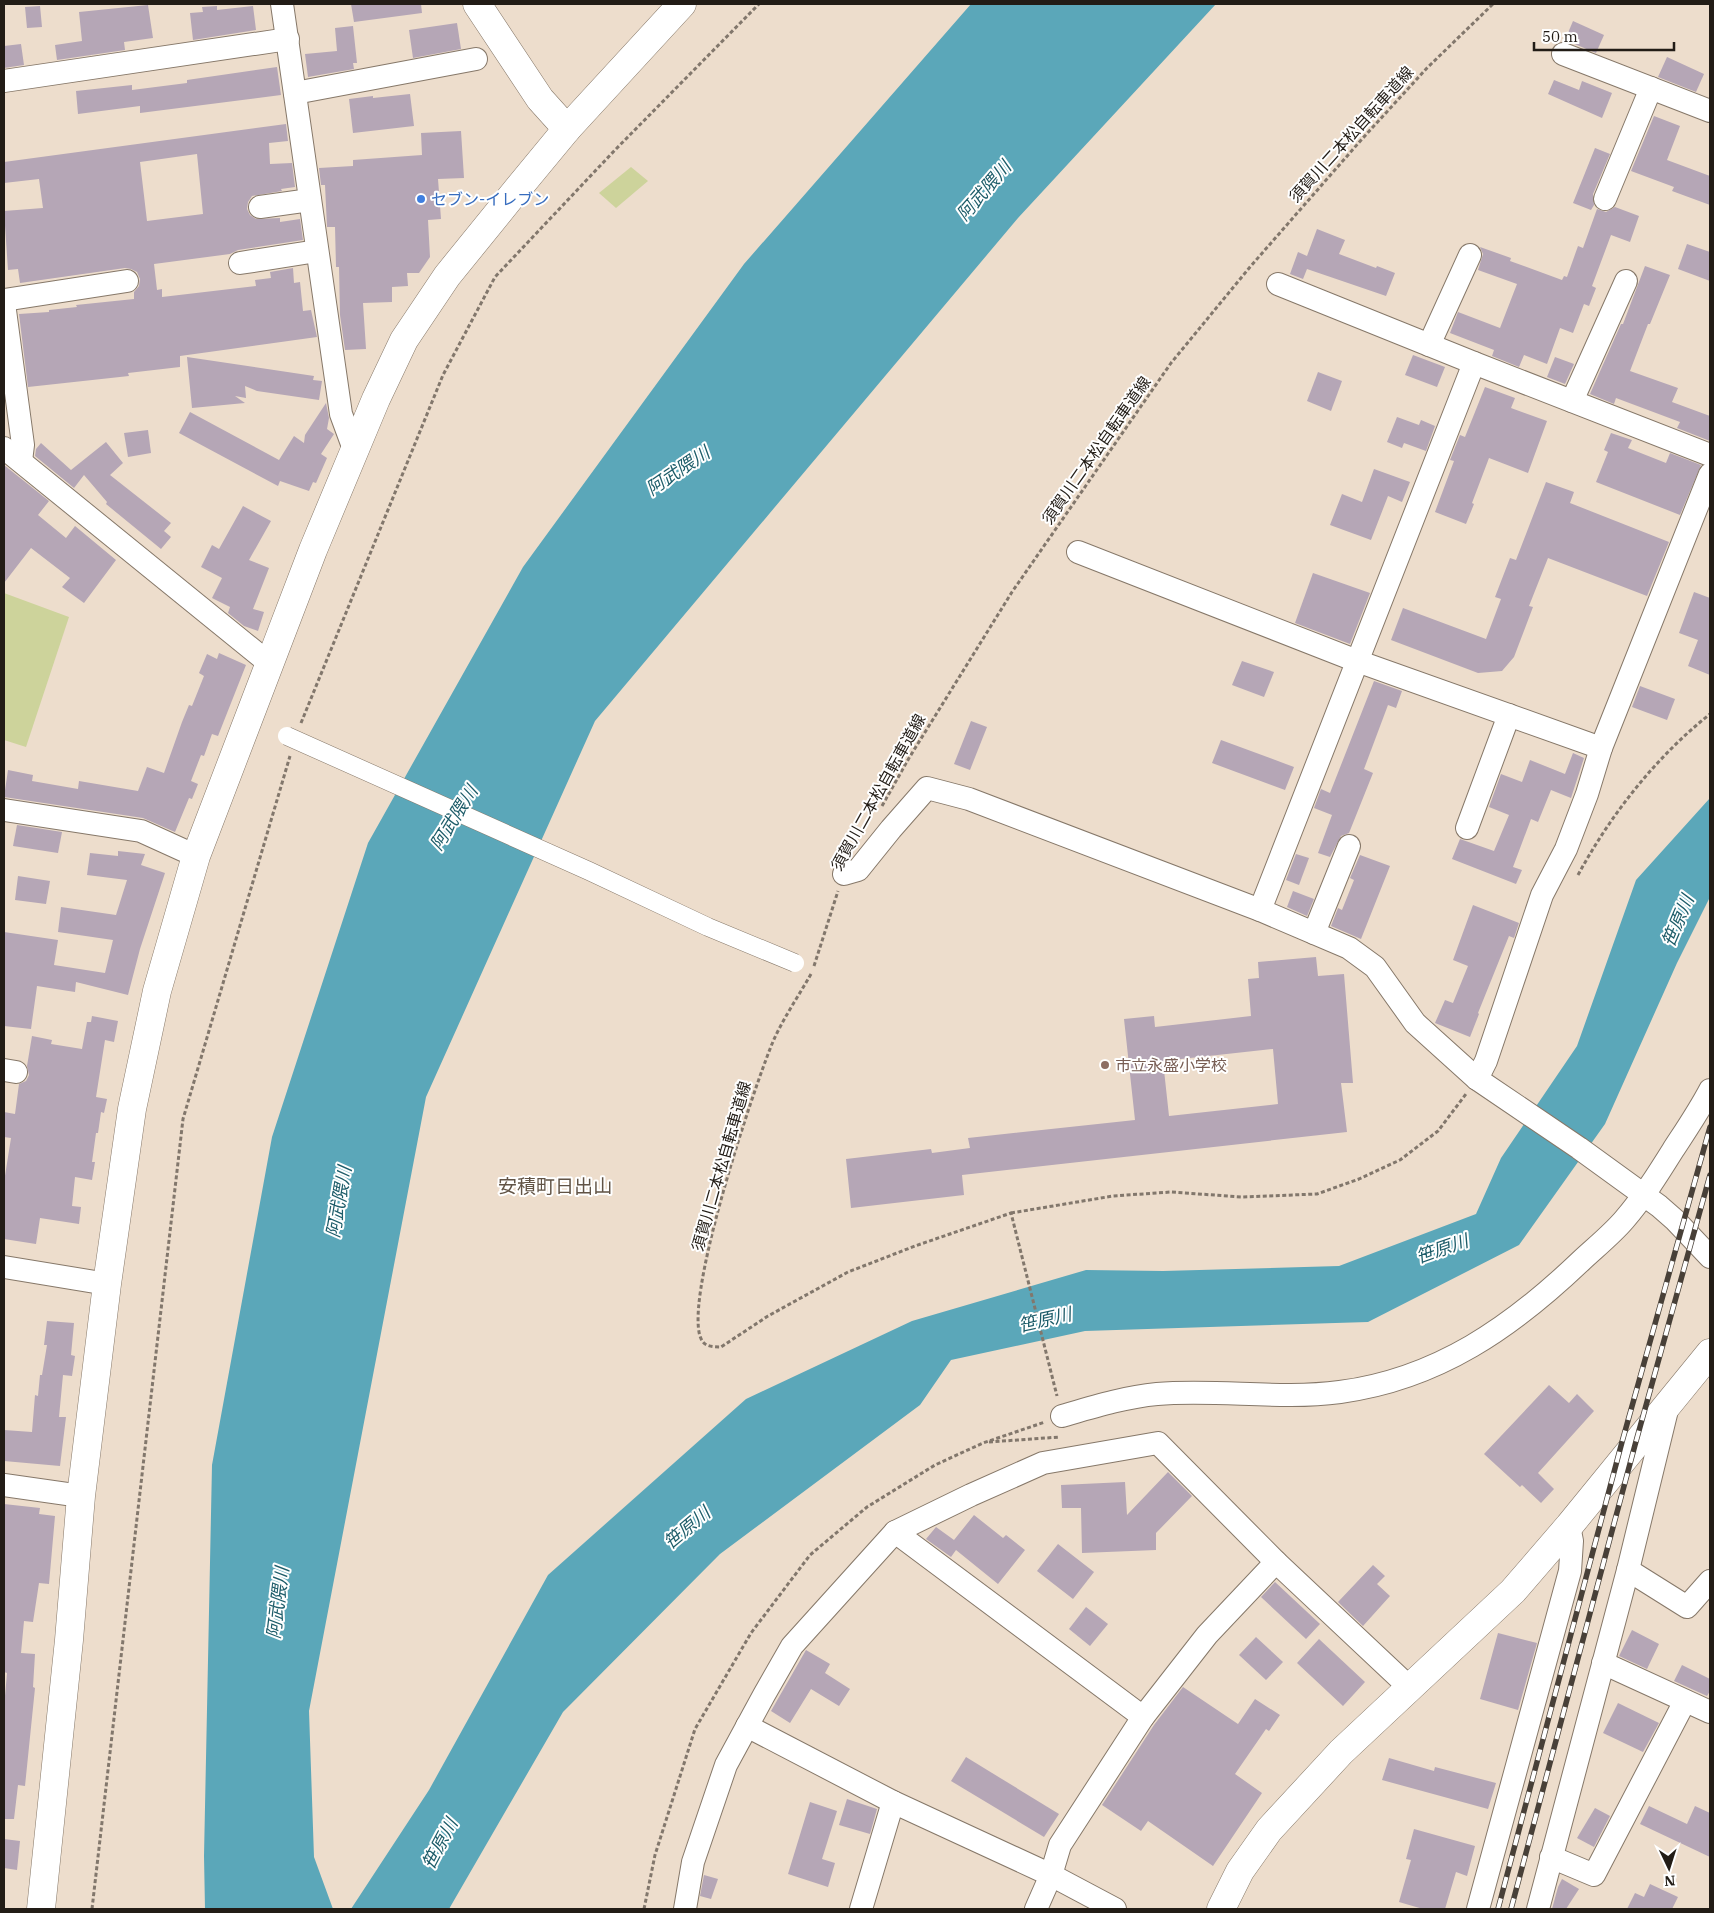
<svg xmlns="http://www.w3.org/2000/svg" width="1714" height="1913" font-family="'IBM Plex Serif','Noto Sans JP',serif">
<style>
.green{fill:#cdd39b}
.water{fill:#5ba7b9}
.building{fill:#b5a6b6;fill-rule:evenodd}
.lines{fill:none;stroke-linecap:round;stroke-linejoin:round}
.minor-casing{stroke:#867869;stroke-width:24}
.tertiary-casing{stroke:#867869;stroke-width:29}
.path{stroke:#82776c;stroke-width:3;stroke-dasharray:4 2.5;stroke-linecap:butt}
.minor{stroke:#fff;stroke-width:22}
.tertiary{stroke:#fff;stroke-width:28}
.rail-casing{stroke:#484038;stroke-width:5.5}
.rail{stroke:#fff;stroke-width:4;stroke-dasharray:11;stroke-linecap:butt}
.pedestrian-bridge-casing{stroke:#867869;stroke-width:19;stroke-linecap:butt}
.pedestrian-bridge{stroke:#fff;stroke-width:18}
.shop-dot{fill:#3f7fe0;stroke:#fff;stroke-width:2}
.education-dot{fill:#8d6e63;stroke:#fff;stroke-width:2}
.labels{text-anchor:middle;stroke-width:4;stroke-linejoin:round;paint-order:stroke}
.street-label{font-size:16px;fill:#221c16;stroke:#fff}
.shop-label{font-size:16px;fill:#366cbe;stroke:#fff;text-anchor:start}
.education-label{font-size:16px;fill:#785e54;stroke:#fff;text-anchor:start}
.water-label{font-size:18px;font-style:italic;fill:#1d5c69;stroke:#fff}
.quarter-label{font-size:19px;fill:#615345;stroke:#fff}
</style>
<rect width="100%" height="100%" fill="#edddcc"/>
<g class="green">
<polygon points="631,167 648,181 616,208 599,193"/>
<polygon points="4,593 69,617 26,747 4,740"/>
</g>
<g class="water">
<polygon points="971,4 1216,4 1018,218 595,721 426,1097 309,1711 314,1857 333,1909 205,1909 204,1856 212,1465 272,1137 368,843 523,567 744,264"/>
<polygon points="1710,798 1710,897 1677,963 1605,1124 1519,1245 1368,1322 1085,1331 951,1360 920,1405 720,1554 563,1712 449,1909 351,1909 429,1790 548,1575 746,1399 912,1321 1086,1270 1163,1271 1339,1266 1476,1214 1501,1158 1577,1046 1636,880"/>
</g>
<g class="building">
<polygon points="351,4 421,4 422,13 354,22"/>
<polygon points="148,5 153,38 124,42 125,50 57,60 55,45 82,41 79,12"/>
<polygon points="40,6 42,27 27,28 25,7"/>
<polygon points="217,6 217,10 253,6 256,30 193,40 190,13 203,12 202,7"/>
<polygon points="1573,21 1604,35 1596,53 1565,40"/>
<polygon points="457,23 461,49 413,58 409,30"/>
<polygon points="353,26 357,63 353,63 354,69 308,77 305,54 337,51 335,28"/>
<polygon points="21,44 24,65 4,68 4,46"/>
<polygon points="1667,57 1704,74 1696,92 1658,77"/>
<polygon points="277,67 281,95 140,113 140,106 78,114 76,91 132,85 132,90 187,83 187,80"/>
<polygon points="1554,80 1579,90 1582,81 1612,93 1602,118 1548,94"/>
<polygon points="410,94 414,126 353,133 349,99 373,96 373,98"/>
<polygon points="1654,116 1680,126 1667,160 1710,176 1710,205 1672,191 1674,187 1631,171"/>
<path d="M286,124L288,141L269,143L270,164L292,163L295,187L281,189L282,191L252,196L248,202L247,209L250,215L256,219L280,218V222L300,219L303,240L238,250L230,254L154,264L157,290L162,289V297L256,286L255,280L271,278L270,272L293,268L294,283L300,282L303,311L311,310L317,337L180,356V367L128,373L129,376L28,387L19,314L49,312V310L77,307L76,305L134,299V292L139,286L140,279L137,272L131,269L125,268L20,283L18,269L8,270L4,211L43,208L39,179L4,183V162ZM197,154L203,214L147,221L140,162Z"/>
<polygon points="461,131 464,178 438,179 441,219 428,220 430,257 419,273 407,273 408,286 392,287 392,302 363,303 366,349 345,350 340,315 339,267 336,267 335,227 327,227 325,185 321,185 319,168 353,166 353,160 422,155 421,133"/>
<polygon points="1595,148 1610,154 1593,194 1594,205 1591,210 1573,203"/>
<polygon points="1615,207 1639,216 1630,242 1611,235 1592,286 1596,288 1589,306 1584,304 1573,333 1560,328 1547,364 1524,355 1519,367 1492,356 1494,350 1450,333 1458,312 1500,328 1517,284 1478,270 1483,254 1480,247 1511,258 1510,261 1562,280 1564,276 1567,277 1578,246 1583,248 1597,209 1606,212"/>
<polygon points="1317,229 1345,240 1339,254 1376,268 1377,266 1395,273 1386,296 1307,269 1303,279 1290,274 1298,252 1307,256"/>
<polygon points="1687,244 1710,252 1710,281 1678,269"/>
<polygon points="1645,266 1670,275 1650,324 1648,324 1630,371 1678,388 1672,402 1710,416 1710,441 1677,428 1680,422 1616,398 1614,404 1590,394 1621,324 1623,324"/>
<polygon points="1413,355 1445,367 1437,387 1405,375"/>
<polygon points="187,357 314,376 313,380 322,381 319,400 257,391 245,386 246,398 235,396 245,403 192,408"/>
<polygon points="1555,357 1574,364 1565,384 1547,377"/>
<polygon points="1318,372 1342,381 1331,411 1307,401"/>
<polygon points="1485,387 1515,398 1511,408 1547,421 1528,473 1489,458 1472,503 1474,504 1466,524 1435,512 1454,461 1450,460 1460,435 1465,437"/>
<polygon points="326,403 329,418 327,429 334,434 321,454 327,458 316,483 313,482 309,491 280,481 278,486 179,433 190,412 279,460 294,436 304,443 305,435"/>
<polygon points="1397,417 1419,425 1421,420 1435,426 1426,451 1404,443 1402,448 1387,442"/>
<polygon points="148,430 151,453 128,457 124,433"/>
<polygon points="1611,433 1632,440 1628,448 1666,463 1670,453 1701,465 1680,515 1596,482 1608,452 1604,450"/>
<polygon points="106,442 123,463 110,475 171,523 164,531 171,537 161,549 106,504 107,502 84,475 74,488 35,456 36,449 41,443 71,470"/>
<polygon points="4,465 49,501 38,515 66,538 75,526 116,560 84,603 62,587 70,578 31,548 4,583"/>
<polygon points="1374,469 1410,482 1402,502 1388,496 1371,540 1330,525 1342,494 1362,502"/>
<polygon points="1546,482 1574,492 1570,503 1669,542 1647,596 1548,558 1529,606 1533,607 1514,657 1502,671 1478,673 1391,640 1403,608 1486,639 1501,599 1495,597 1510,558 1516,560"/>
<polygon points="243,506 271,521 249,560 269,568 253,609 264,612 258,631 244,626 228,613 230,607 212,598 222,578 201,567 212,545 219,549"/>
<polygon points="1313,573 1370,593 1350,644 1295,623"/>
<polygon points="1694,592 1710,598 1710,675 1688,666 1698,640 1679,633"/>
<polygon points="219,653 246,665 218,736 212,734 204,756 201,755 191,781 198,784 192,799 189,798 175,832 143,818 4,797 8,770 33,775 32,781 78,789 79,781 138,791 147,767 164,773 182,722 189,705 192,706 204,676 199,673 207,654 217,659"/>
<polygon points="1242,661 1274,672 1264,697 1232,685"/>
<polygon points="1374,681 1402,691 1396,708 1388,705 1364,769 1373,773 1349,833 1341,836 1330,857 1318,853 1332,815 1314,808 1321,789 1330,793"/>
<polygon points="1640,686 1675,699 1667,720 1632,707"/>
<polygon points="971,721 987,727 970,770 954,764"/>
<polygon points="1221,740 1294,767 1285,790 1212,763"/>
<polygon points="1573,753 1584,758 1571,798 1551,790 1538,822 1531,819 1513,867 1522,870 1516,884 1452,859 1460,839 1494,851 1509,815 1489,807 1501,774 1522,782 1530,760 1565,774"/>
<polygon points="17,825 62,832 58,853 13,846"/>
<polygon points="118,851 145,854 141,865 165,873 140,949 128,995 76,982 75,992 37,986 31,1029 4,1026 4,932 58,940 54,965 105,973 113,940 58,932 61,907 116,915 127,880 87,875 90,853 118,856"/>
<polygon points="1296,854 1309,858 1299,885 1286,880"/>
<polygon points="1360,855 1390,866 1361,939 1331,926 1338,908 1342,910 1354,880 1350,878"/>
<polygon points="18,876 50,881 46,904 15,900"/>
<polygon points="1293,891 1314,899 1307,916 1287,907"/>
<polygon points="1473,905 1519,923 1514,938 1509,936 1478,1013 1479,1014 1470,1037 1435,1023 1445,1000 1453,1003 1468,966 1453,960"/>
<path d="M1316,957L1318,976L1344,974L1353,1083H1341L1347,1132L962,1175L964,1195L851,1208L846,1159L931,1149L932,1153L970,1148L968,1138L1135,1120L1124,1019L1154,1016L1155,1027L1251,1016L1248,979L1259,978L1258,962ZM1273,1049L1278,1104L1169,1116L1163,1061Z"/>
<polygon points="92,1016 118,1021 114,1042 105,1040 96,1097 107,1099 104,1113 101,1112 98,1133 96,1133 92,1162 95,1162 92,1180 75,1177 72,1206 81,1207 79,1224 40,1218 36,1244 4,1239 4,1182 11,1138 4,1137 4,1112 15,1114 19,1084 26,1081 29,1075 27,1066 32,1036 52,1040 51,1044 82,1049 87,1022 91,1022"/>
<polygon points="47,1321 74,1323 71,1355 75,1356 72,1376 63,1375 59,1417 66,1417 60,1466 4,1461 4,1430 32,1432 35,1395 38,1396 40,1375 42,1375 47,1345 44,1345"/>
<polygon points="1549,1385 1569,1403 1577,1394 1594,1411 1538,1473 1554,1489 1541,1503 1522,1485 1520,1487 1484,1454"/>
<polygon points="1168,1472 1192,1496 1156,1533 1156,1550 1082,1553 1081,1508 1062,1508 1061,1485 1125,1482 1127,1515"/>
<polygon points="4,1504 40,1508 39,1514 55,1516 49,1584 39,1583 33,1622 24,1621 21,1653 35,1654 33,1687 35,1688 25,1786 18,1785 14,1819 4,1819 4,1707 7,1673 4,1672"/>
<polygon points="974,1515 1003,1538 1006,1535 1025,1550 998,1584 956,1550 951,1557 926,1539 936,1527 954,1540"/>
<polygon points="1058,1544 1094,1572 1073,1599 1037,1571"/>
<polygon points="1373,1565 1385,1576 1377,1584 1390,1596 1363,1626 1338,1602"/>
<polygon points="1275,1582 1320,1624 1306,1639 1261,1597"/>
<polygon points="1086,1607 1108,1624 1090,1646 1069,1629"/>
<polygon points="1632,1630 1659,1644 1647,1669 1619,1656"/>
<polygon points="1498,1633 1537,1643 1518,1710 1480,1699"/>
<polygon points="1256,1637 1283,1662 1266,1680 1239,1655"/>
<polygon points="1319,1639 1365,1682 1343,1706 1297,1663"/>
<polygon points="806,1650 830,1664 825,1673 850,1689 839,1706 811,1689 790,1723 771,1711"/>
<polygon points="1682,1665 1710,1679 1710,1691 1707,1696 1674,1681"/>
<polygon points="1183,1687 1238,1724 1255,1699 1280,1715 1269,1731 1266,1729 1235,1774 1262,1793 1213,1866 1148,1821 1141,1831 1102,1805 1154,1725"/>
<polygon points="1618,1703 1659,1723 1643,1752 1603,1733"/>
<polygon points="966,1757 1059,1814 1044,1837 951,1781"/>
<polygon points="1389,1758 1434,1771 1435,1767 1496,1783 1488,1809 1382,1780"/>
<polygon points="847,1799 877,1809 870,1834 839,1825"/>
<polygon points="810,1802 837,1811 822,1859 835,1863 828,1887 788,1874"/>
<polygon points="1649,1806 1687,1824 1695,1806 1710,1813 1710,1857 1640,1824"/>
<polygon points="1595,1808 1610,1816 1594,1847 1577,1838"/>
<polygon points="1414,1829 1475,1846 1467,1876 1456,1872 1445,1909 1423,1909 1399,1902 1411,1860 1406,1859"/>
<polygon points="4,1839 20,1841 17,1870 4,1868"/>
<polygon points="704,1875 718,1879 711,1899 700,1896"/>
<polygon points="1562,1879 1579,1889 1566,1909 1552,1909 1558,1887"/>
<polygon points="1650,1884 1678,1897 1672,1909 1627,1909 1635,1893 1644,1897"/>
</g>
<g class="lines">
<g class="minor-casing">
<g id="minor">
<polyline points="282,4 341,414 355,452"/>
<polyline points="1563,54 1710,111"/>
<polyline points="4,81 288,39"/>
<polyline points="295,93 476,59"/>
<polyline points="1605,199 1651,88"/>
<polyline points="260,207 310,200"/>
<polyline points="240,263 317,251"/>
<polyline points="1278,284 1474,363 1710,455"/>
<polyline points="4,300 127,281"/>
<polyline points="4,303 23,445 21,461"/>
<polyline points="1429,345 1470,255"/>
<polyline points="1572,401 1626,281"/>
<polyline points="4,448 270,664"/>
<polyline points="1078,552 1357,661 1601,748"/>
<polyline points="4,810 141,831 196,856"/>
<polyline points="1467,828 1509,715"/>
<polyline points="844,874 858,870 891,829 927,788 969,799 1260,910 1349,948 1375,967 1415,1023 1477,1079 1579,1148 1659,1206 1675,1220 1710,1257"/>
<polyline points="1260,910 1474,363"/>
<polyline points="1314,933 1349,846"/>
<polyline points="4,1070 16,1072"/>
<polyline points="1477,1079 1486,1061 1542,895 1566,849 1587,794 1601,748 1710,474"/>
<polyline points="4,1267 107,1284"/>
<path d="M1062,1416C1093,1407 1125,1397 1157,1394C1218,1389 1280,1400 1340,1392C1438,1379 1512,1327 1582,1260C1596,1247 1612,1234 1624,1220C1643,1198 1658,1174 1673,1150C1686,1130 1699,1111 1710,1090"/>
<polyline points="4,1485 81,1496"/>
<polyline points="895,1532 1143,1717"/>
<polyline points="1628,1570 1687,1607 1710,1581"/>
<polyline points="1603,1663 1710,1712"/>
<polyline points="747,1726 893,1802 1051,1875 1115,1909"/>
<polyline points="1551,1857 1594,1875 1685,1701"/>
<polyline points="685,1909 693,1862 726,1765 764,1695 792,1646 895,1532 971,1495 1043,1463 1158,1443 1276,1562 1409,1687"/>
<polyline points="861,1909 893,1802"/>
<polyline points="1036,1909 1051,1875 1060,1845 1143,1717 1207,1635 1276,1562"/>
<polyline points="1478,1909 1570,1571 1572,1541 1569,1526"/>
<polyline points="1538,1909 1628,1570 1668,1406"/>
</g>
</g>
<g class="tertiary-casing">
<g id="tertiary">
<polyline points="477,4 540,99 567,129"/>
<polyline points="41,1909 69,1640 81,1496 107,1284 132,1109 157,991 196,856 313,550 376,399 404,340 447,276 515,192 567,129 682,4"/>
<polyline points="1221,1909 1240,1871 1269,1830 1341,1752 1513,1591 1569,1526 1710,1353"/>
</g>
</g>
<g class="path">
<polyline points="301,723 443,375 495,277 615,150 759,4"/>
<polyline points="882,806 909,758 1012,592 1171,363 1250,267 1362,139 1427,68 1493,4"/>
<path d="M1578,875C1611,814 1656,757 1710,714"/>
<polyline points="814,966 838,891"/>
<path d="M811,974C798,997 782,1020 772,1044C755,1085 678,1312 703,1342C707,1347 715,1347 721,1347L768,1316L848,1272L915,1246L1011,1213L1057,1396"/>
<polyline points="1011,1213 1113,1196 1171,1192 1242,1197 1317,1194 1359,1179 1400,1160 1438,1131 1466,1094"/>
<polyline points="989,1442 1060,1437"/>
<polyline points="92,1909 183,1119 290,756"/>
<polyline points="644,1909 655,1855 695,1729 751,1633 810,1555 867,1507 935,1465 983,1443 1045,1422"/>
</g>
<use href="#minor" class="minor"/>
<use href="#tertiary" class="tertiary"/>
<g class="rail-casing">
<g id="rail">
<polyline points="1498,1909 1622,1442 1710,1127"/>
<polyline points="1511,1909 1635,1445 1710,1175"/>
</g>
</g>
<use href="#rail" class="rail"/>
<g class="pedestrian-bridge-casing">
<polyline id="pedestrian-bridge" points="287,736 589,871 708,927 795,963"/>
</g>
<use href="#pedestrian-bridge" class="pedestrian-bridge"/>
</g>
<circle class="shop-dot" cx="421" cy="199" r="5"/>
<circle class="education-dot" cx="1105" cy="1065" r="5"/>
<g class="labels">
<g class="street-label">
<text transform="translate(1351 134) rotate(-48)" y="6">須賀川二本松自転車道線</text>
<text transform="translate(1096 450) rotate(-55)" y="6">須賀川二本松自転車道線</text>
<text transform="translate(878 792) rotate(-61)" y="6">須賀川二本松自転車道線</text>
<text transform="translate(721 1166) rotate(-74)" y="6">須賀川二本松自転車道線</text>
</g>
<g class="shop-label">
<text x="431" y="205">セブン-イレブン</text>
</g>
<g class="education-label">
<text x="1115" y="1071">市立永盛小学校</text>
</g>
<g class="water-label">
<text transform="translate(984 191) rotate(-49)" y="6">阿武隈川</text>
<text transform="translate(678 471) rotate(-34)" y="6">阿武隈川</text>
<text transform="translate(454 818) rotate(-58)" y="6">阿武隈川</text>
<text transform="translate(1678 921) rotate(-67)" y="6">笹原川</text>
<text transform="translate(339 1202) rotate(-80)" y="6">阿武隈川</text>
<text transform="translate(1442 1249) rotate(-19)" y="6">笹原川</text>
<text transform="translate(1045 1320) rotate(-13)" y="6">笹原川</text>
<text transform="translate(687 1528) rotate(-40)" y="6">笹原川</text>
<text transform="translate(278 1603) rotate(-83)" y="6">阿武隈川</text>
<text transform="translate(440 1844) rotate(-62)" y="6">笹原川</text>
</g>
<g class="quarter-label">
<text x="555" y="1193">安積町日出山</text>
</g>
</g>
<rect width="1714" height="1913" fill="none" stroke="#221c16" stroke-width="10"/>
<g transform="translate(1669 1868) rotate(176)" stroke="#ffffff" stroke-width="4" paint-order="stroke">
<path d="M0-4L9 19L0 12L-9 19Z" fill="#221c16"/>
<text y="-8" font-size="14" font-weight="bold" text-anchor="middle" fill="#221c16">N</text>
</g>
<path d="M1534 42v8h140v-8" fill="none" stroke="#221c16" stroke-width="2.5"/>
<text x="1542" y="42" font-size="15" fill="#221c16" stroke="#ffffff" stroke-width="4" paint-order="stroke">50 m</text>
</svg>
